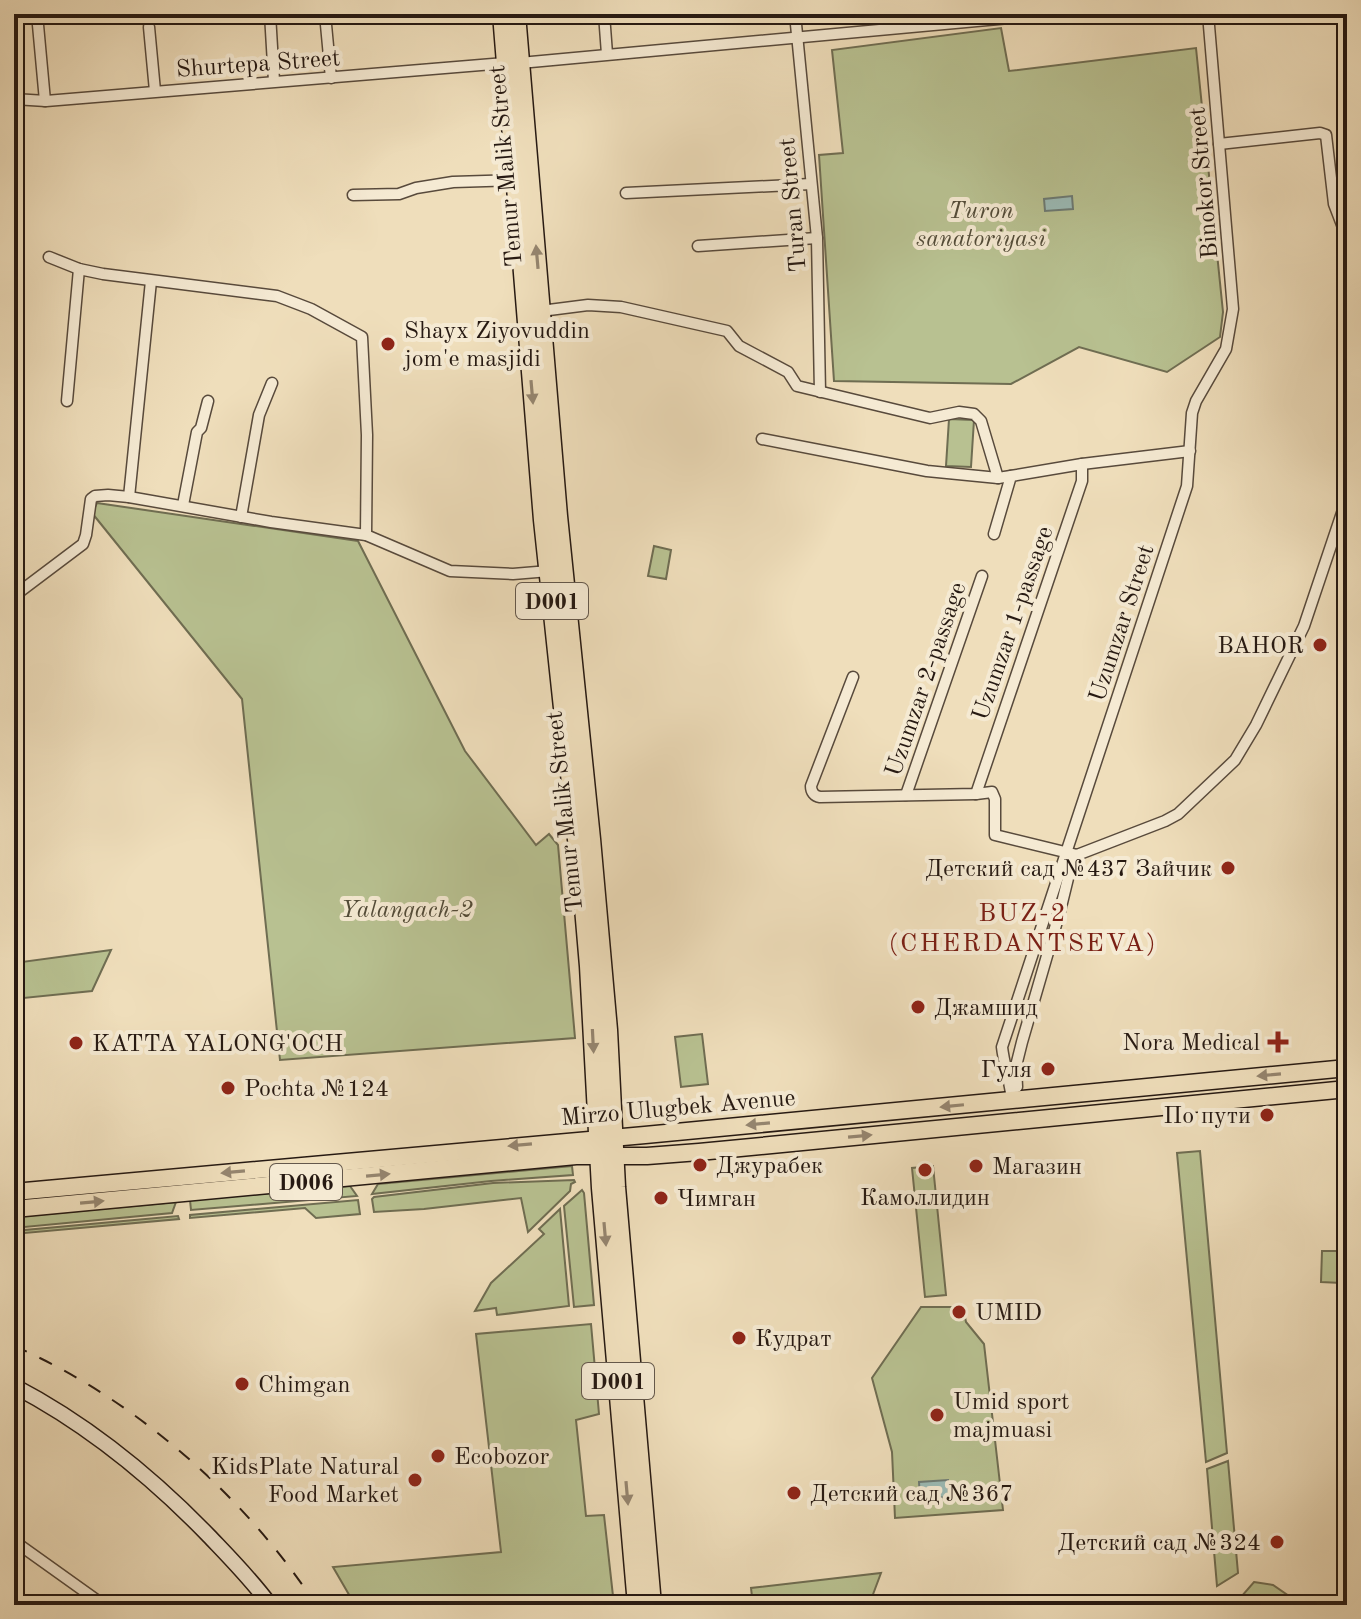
<svg xmlns="http://www.w3.org/2000/svg" width="1361" height="1619" font-family="'Old Standard TT',serif">
<style>
.green{fill:#b8c191;stroke:#6f6d52;stroke-width:2}
.water{fill:#9bbbb6;stroke:#6c7a74;stroke-width:2}
.lines{fill:none;stroke-linecap:round;stroke-linejoin:round}
.street-casing{stroke:#584a3c;stroke-width:13}
.secondary-casing{stroke:#261912;stroke-width:17}
.primary-casing{stroke:#261912;stroke-width:19}
.highway-casing{stroke:#261912;stroke-width:21}
.street{stroke:#f5ead3;stroke-width:10}
.secondary{stroke:#f5ead3;stroke-width:14}
.primary{stroke:#efdebb;stroke-width:16}
.highway{stroke:#efdebb;stroke-width:18}
.rail{stroke:#261912;stroke-width:2;stroke-dasharray:14 14;stroke-linecap:butt}
.oneway{fill:#95856f}
.poi-dot{fill:#8f2418;stroke:#f5ead3;stroke-width:3}
.labels{text-anchor:middle;stroke-width:8;stroke-linejoin:round;paint-order:stroke}
.shield{fill:#f5ead3;stroke:#64584c;stroke-width:2}
.shield-label{font-size:22px;font-weight:bold;fill:#261912}
.street-label{font-size:24px;fill:#261912;stroke:#f5ead3}
.park-label{font-size:24px;font-style:italic;fill:#524b38;stroke:#f5ead3}
.poi-label{font-size:24px;fill:#261912;stroke:#f5ead3;text-anchor:start}
.neighbourhood-label{font-size:26px;letter-spacing:2px;fill:#7a1f14;stroke:#f5ead3}
</style>
<rect width="100%" height="100%" fill="#efdebb"/>
<filter id="stains"><feTurbulence type="fractalNoise" baseFrequency=".0025" numOctaves="4"/><feColorMatrix values="0 0 0 0 .2 0 0 0 0 .09 0 0 0 0 .02 0 0 0 .5 -.17"/></filter>
<radialGradient id="worn" r=".72"><stop offset=".6" stop-color="#630" stop-opacity="0"/><stop offset="1" stop-color="#630" stop-opacity=".3"/></radialGradient>
<g class="green">
<polygon points="1001,28 1009,71 1196,48 1223,312 1220,337 1167,372 1079,347 1011,384 834,381 819,155 843,153 832,50"/>
<polygon points="949,419 974,420 971,467 946,466"/>
<polygon points="97,503 358,541 465,751 536,845 549,834 558,845 575,1038 280,1060 242,699 92,513"/>
<polygon points="654,546 671,550 666,579 648,576"/>
<polygon points="111,950 92,991 14,999 14,963"/>
<polygon points="702,1034 708,1084 681,1087 675,1037"/>
<polygon points="1200,1151 1227,1453 1206,1462 1177,1153"/>
<polygon points="572,1166 573,1175 491,1181 372,1194 378,1184"/>
<polygon points="933,1166 946,1295 925,1297 912,1168"/>
<polygon points="574,1180 575,1182 571,1184 570,1191 528,1232 521,1198 424,1209 374,1212 372,1199 374,1197 493,1183"/>
<polygon points="350,1186 357,1196 191,1210 190,1200"/>
<polygon points="582,1190 584,1193 594,1305 574,1307 564,1206"/>
<polygon points="358,1200 360,1214 316,1218 305,1208 190,1218 190,1215"/>
<polygon points="176,1202 172,1213 14,1228 14,1217"/>
<polygon points="560,1209 569,1306 497,1315 496,1308 475,1311 491,1283 544,1234 539,1229"/>
<polygon points="178,1216 179,1219 14,1234 14,1231"/>
<polygon points="1322,1251 1341,1251 1341,1283 1321,1282"/>
<polygon points="921,1307 963,1307 966,1322 984,1344 1003,1510 895,1518 892,1452 872,1378"/>
<polygon points="591,1324 599,1414 576,1420 586,1516 604,1515 614,1605 355,1605 333,1567 501,1552 476,1334"/>
<polygon points="1228,1461 1238,1573 1217,1586 1207,1469"/>
<polygon points="881,1573 869,1605 753,1605 751,1588"/>
<polygon points="1254,1582 1273,1585 1302,1605 1234,1605"/>
</g>
<g class="water">
<polygon points="1072,196 1073,209 1045,211 1044,199"/>
<polygon points="948,1480 949,1497 920,1499 919,1482"/>
</g>
<g class="lines">
<g class="street-casing">
<g id="street">
<polyline points="37,14 45,101"/>
<polyline points="270,14 274,81"/>
<polyline points="325,14 331,78"/>
<polyline points="604,14 607,54"/>
<polyline points="795,14 817,238 820,392"/>
<polyline points="149,27 155,91"/>
<polyline points="520,63 1053,14"/>
<polyline points="14,99 46,101 505,63"/>
<polyline points="1219,144 1320,133 1326,135 1334,204 1344,230 1347,262"/>
<polyline points="626,193 811,184"/>
<polyline points="353,195 399,194 416,188 453,182 514,180"/>
<polyline points="698,246 817,238"/>
<polyline points="49,257 79,269 103,274 277,296 311,309 362,337 367,435 366,535"/>
<polyline points="541,311 588,305 621,307 727,331 739,346 788,372 797,386 930,418 959,412 974,414 981,421 998,478"/>
<polyline points="67,401 79,269"/>
<polyline points="762,439 927,471 998,478 1011,476"/>
<polyline points="129,497 151,281"/>
<polyline points="183,505 197,432 201,428 208,401"/>
<polyline points="241,517 259,415 272,383"/>
<polyline points="994,534 1011,476 1082,464 1190,451"/>
<polyline points="14,596 83,544 86,535 91,499 95,496 108,495 129,497 271,522 366,535 450,571 513,574 549,571"/>
<path d="M853,677L811,786C811,792 814,796 820,797L976,794L992,792L995,799V835L1077,855L1165,821L1178,814L1235,760L1256,725L1304,626L1347,498"/>
<polyline points="976,794 1082,481 1082,464"/>
<polyline points="906,795 982,576"/>
<polyline points="1017,1087 1016,1066 1022,1042 1060,911 1070,870 1066,853"/>
<path d="M1012,1100C1010,1081 1004,1065 1002,1047L1187,486L1192,413L1196,401L1226,349L1233,309L1208,14"/>
<polyline points="14,1541 98,1601"/>
<polyline points="14,1559 19,1544"/>
</g>
</g>
<g class="secondary-casing">
<path id="secondary" d="M14,1386C87,1424 152,1477 209,1536C230,1558 252,1580 270,1605"/>
</g>
<g class="primary-casing">
<g id="primary">
<polyline points="14,1192 645,1135 1347,1068"/>
<polyline points="14,1209 576,1156 647,1156 699,1152 1347,1089"/>
</g>
</g>
<g class="highway-casing">
<g id="highway">
<polyline points="502,14 543,520 583,896 589,966 601,1188 637,1605"/>
<polyline points="516,14 558,516 591,839 608,1030 616,1187 652,1605"/>
</g>
</g>
<use href="#street" class="street"/>
<use href="#secondary" class="secondary"/>
<use href="#primary" class="primary"/>
<use href="#highway" class="highway"/>
<path class="rail" d="M14,1346C134,1398 245,1496 316,1605"/>
</g>
<defs><path id="oneway-solid" d="M-6-.8H1V-3.2L6.5 0L1 3.2V.8H-6Z" transform="scale(2)"/></defs>
<g class="oneway">
<use href="#oneway-solid" transform="translate(537 257) rotate(-95)"/>
<use href="#oneway-solid" transform="translate(532 392) rotate(85)"/>
<use href="#oneway-solid" transform="translate(593 1041) rotate(87)"/>
<use href="#oneway-solid" transform="translate(1269 1075) rotate(175)"/>
<use href="#oneway-solid" transform="translate(952 1106) rotate(174)"/>
<use href="#oneway-solid" transform="translate(758 1124) rotate(175)"/>
<use href="#oneway-solid" transform="translate(860 1136) rotate(-5)"/>
<use href="#oneway-solid" transform="translate(520 1145) rotate(175)"/>
<use href="#oneway-solid" transform="translate(233 1172) rotate(175)"/>
<use href="#oneway-solid" transform="translate(378 1175) rotate(-5)"/>
<use href="#oneway-solid" transform="translate(92 1202) rotate(-5)"/>
<use href="#oneway-solid" transform="translate(605 1234) rotate(85)"/>
<use href="#oneway-solid" transform="translate(627 1493) rotate(85)"/>
</g>
<g class="poi-dot">
<circle cx="388" cy="344" r="8"/>
<circle cx="1320" cy="645" r="8"/>
<circle cx="1228" cy="868" r="8"/>
<circle cx="918" cy="1007" r="8"/>
<path d="M1274 1030h8v8h8v8h-8v8h-8v-8h-8v-8h8z"/>
<circle cx="76" cy="1043" r="8"/>
<circle cx="1048" cy="1069" r="8"/>
<circle cx="228" cy="1088" r="8"/>
<circle cx="1267" cy="1115" r="8"/>
<circle cx="700" cy="1165" r="8"/>
<circle cx="976" cy="1166" r="8"/>
<circle cx="925" cy="1170" r="8"/>
<circle cx="661" cy="1198" r="8"/>
<circle cx="959" cy="1312" r="8"/>
<circle cx="739" cy="1338" r="8"/>
<circle cx="242" cy="1384" r="8"/>
<circle cx="937" cy="1415" r="8"/>
<circle cx="438" cy="1456" r="8"/>
<circle cx="415" cy="1480" r="8"/>
<circle cx="794" cy="1493" r="8"/>
<circle cx="1277" cy="1542" r="8"/>
</g>
<g class="labels">
<g class="shield">
<rect x="516" y="583" width="72" height="36" rx="6"/>
<rect x="270" y="1164" width="72" height="36" rx="6"/>
<rect x="582" y="1363" width="72" height="36" rx="6"/>
</g>
<g class="shield-label">
<text x="552" y="609">D001</text>
<text x="306" y="1190">D006</text>
<text x="618" y="1389">D001</text>
</g>
<g class="street-label">
<text transform="translate(258 63) rotate(-4)" y="8">Shurtepa Street</text>
<text transform="translate(505 166) rotate(-95)" y="8">Temur Malik Street</text>
<text transform="translate(1203 183) rotate(-95)" y="8">Binokor Street</text>
<text transform="translate(792 205) rotate(-95)" y="8">Turan Street</text>
<text transform="translate(1012 623) rotate(-71)" y="8">Uzumzаr 1-passage</text>
<text transform="translate(1121 623) rotate(-72)" y="8">Uzumzаr Street</text>
<text transform="translate(925 679) rotate(-71)" y="8">Uzumzаr 2-passage</text>
<text transform="translate(564 812) rotate(-96)" y="8">Temur Malik Street</text>
<text transform="translate(678 1107) rotate(-5)" y="8">Mirzo Ulugbek Avenue</text>
</g>
<g class="park-label">
<text x="981" y="218">Turon<tspan x="981" dy="28">sanatoriyasi</tspan></text>
<text x="407" y="917">Yalangach-2</text>
</g>
<g class="poi-label">
<text x="404" y="338">Shayx Ziyovuddin<tspan x="404" dy="28">jom'e masjidi</tspan></text>
<text x="1304" y="653" text-anchor="end">BAHOR</text>
<text x="1212" y="876" text-anchor="end">Детский сад №437 Зайчик</text>
<text x="934" y="1015">Джамшид</text>
<text x="1260" y="1050" text-anchor="end">Nora Medical</text>
<text x="92" y="1051">KATTA YALONG'OCH</text>
<text x="1032" y="1077" text-anchor="end">Гуля</text>
<text x="244" y="1096">Pochta №124</text>
<text x="1251" y="1123" text-anchor="end">По пути</text>
<text x="716" y="1173">Джурабек</text>
<text x="992" y="1174">Магазин</text>
<text x="925" y="1205" text-anchor="middle">Камоллидин</text>
<text x="677" y="1206">Чимган</text>
<text x="975" y="1320">UMID</text>
<text x="755" y="1346">Кудрат</text>
<text x="258" y="1392">Chimgan</text>
<text x="953" y="1409">Umid sport<tspan x="953" dy="28">majmuasi</tspan></text>
<text x="454" y="1464">Ecobozor</text>
<text x="399" y="1474" text-anchor="end">KidsPlate Natural<tspan x="399" dy="28">Food Market</tspan></text>
<text x="810" y="1501">Детский сад №367</text>
<text x="1261" y="1550" text-anchor="end">Детский сад №324</text>
</g>
<g class="neighbourhood-label">
<text x="1023" y="921">BUZ-2<tspan x="1023" dy="30">(CHERDANTSEVA)</tspan></text>
</g>
</g>
<rect width="1361" height="1619" fill="none" stroke="#efdebb" stroke-width="48"/>
<rect x="16" y="16" width="1329" height="1587" fill="none" stroke="#261912" stroke-width="4"/>
<rect x="24" y="24" width="1313" height="1571" fill="none" stroke="#261912" stroke-width="2"/>
<rect width="100%" height="100%" filter="url(#stains)"/>
<rect width="100%" height="100%" fill="url(#worn)"/>
</svg>
